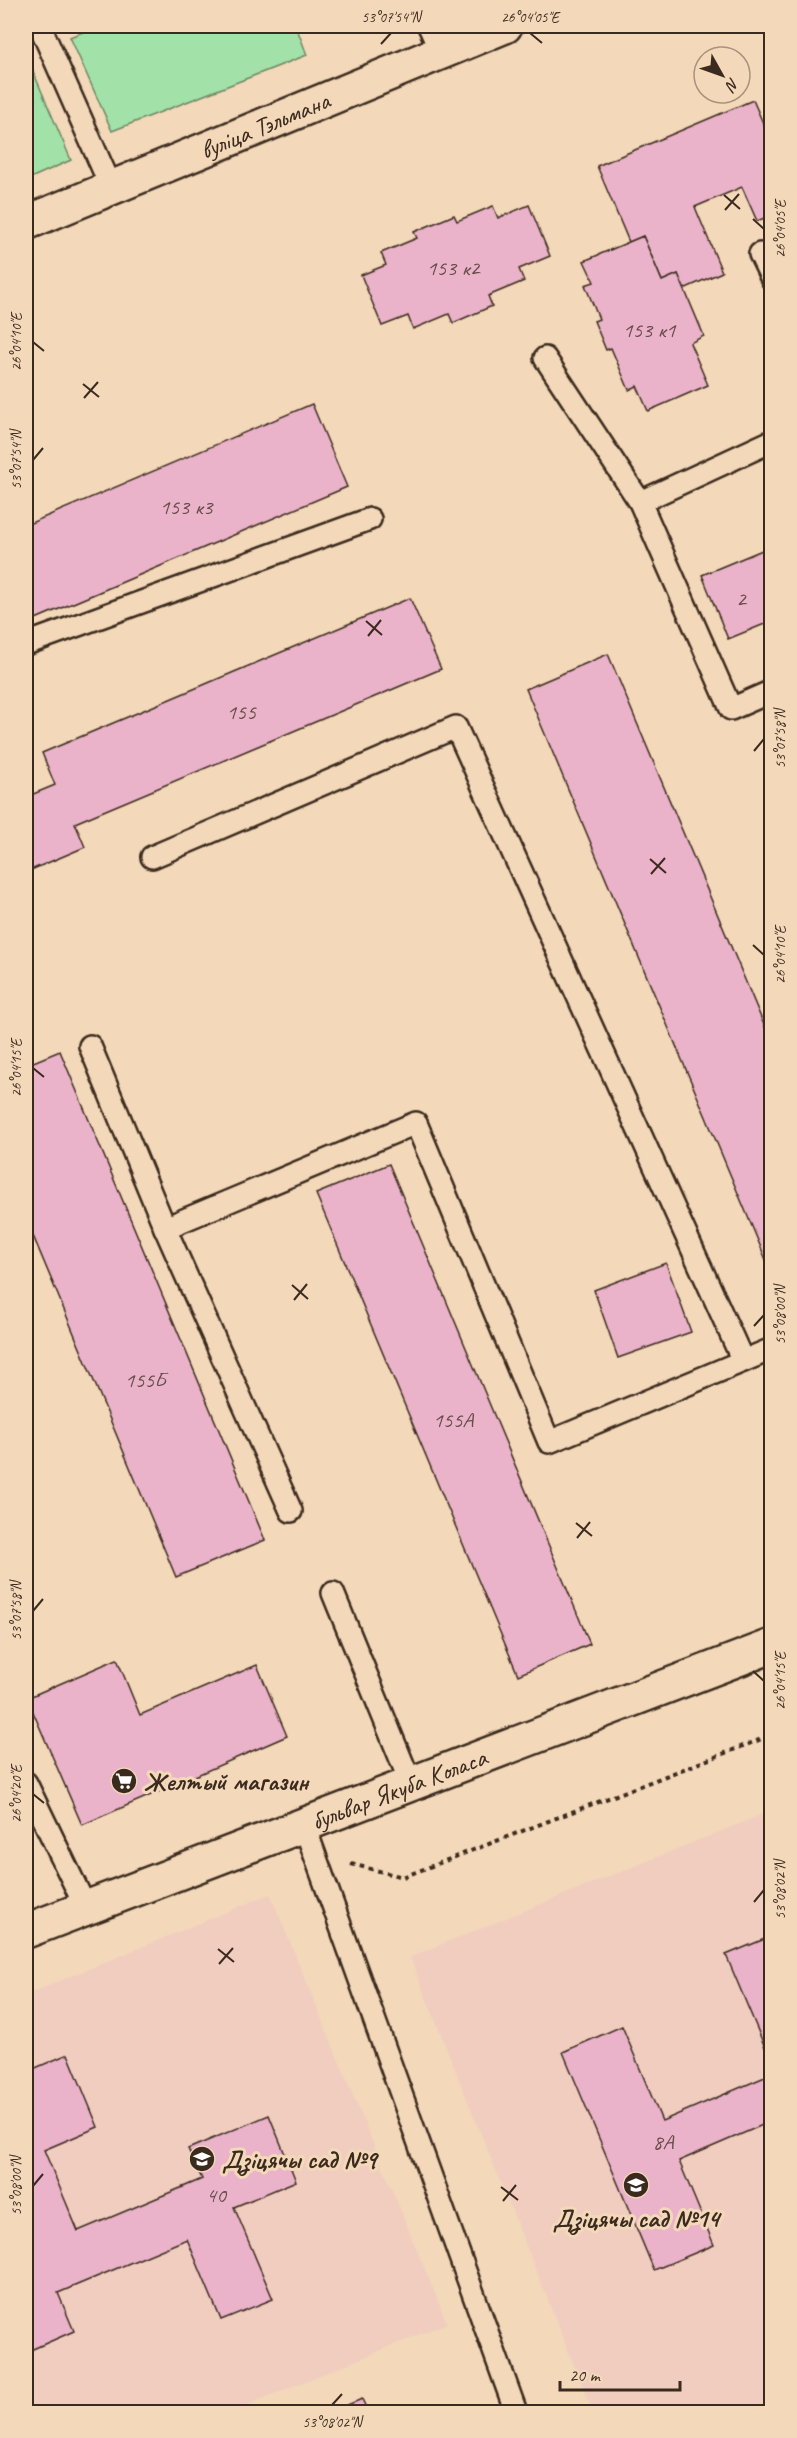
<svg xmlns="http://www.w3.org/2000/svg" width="797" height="2438" font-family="Caveat,sans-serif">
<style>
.built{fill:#f0cdbf}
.green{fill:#a2e1a8;stroke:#6e8663;stroke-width:1.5}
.building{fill:#eab3ca;stroke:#3b2a1e;stroke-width:1.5}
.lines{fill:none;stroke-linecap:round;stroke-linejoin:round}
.lane-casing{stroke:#3b2a1e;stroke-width:26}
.street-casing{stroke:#3b2a1e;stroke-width:38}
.secondary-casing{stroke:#3b2a1e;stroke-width:38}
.path{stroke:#3b2a1e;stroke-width:4;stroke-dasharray:4.5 4.5;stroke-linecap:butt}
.lane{stroke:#f3d8ba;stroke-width:21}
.street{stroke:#f3d8ba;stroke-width:33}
.secondary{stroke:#f3d8ba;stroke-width:33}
.ticks{fill:none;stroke:#3b2a1e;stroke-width:2}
.labels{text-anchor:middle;stroke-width:6;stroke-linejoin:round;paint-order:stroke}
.number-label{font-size:22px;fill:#674c49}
.street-label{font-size:26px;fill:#3b2a1e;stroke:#f3d8ba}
.poi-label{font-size:26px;font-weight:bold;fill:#3b2a1e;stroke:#f3d8ba;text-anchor:start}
.neatline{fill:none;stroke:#3b2a1e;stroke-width:2}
.ticks-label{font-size:15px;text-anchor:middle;fill:#3b2a1e}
</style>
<rect width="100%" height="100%" fill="#f3d8ba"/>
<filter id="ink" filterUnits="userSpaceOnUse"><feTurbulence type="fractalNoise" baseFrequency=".0167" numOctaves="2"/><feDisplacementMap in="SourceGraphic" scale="12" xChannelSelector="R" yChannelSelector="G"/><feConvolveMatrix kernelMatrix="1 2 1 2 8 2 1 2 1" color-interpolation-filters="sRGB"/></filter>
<g filter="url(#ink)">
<g class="built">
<polygon points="771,1811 771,2412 593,2412 410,1957"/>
<polygon points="270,1894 447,2323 230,2412 26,2412 26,1995"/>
</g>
<g class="green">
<polygon points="98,26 296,26 307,55 112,131 70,37"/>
<polygon points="26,55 71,160 26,180"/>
</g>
<g class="building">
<polygon points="753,100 772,144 772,215 757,221 742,187 695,207 722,272 684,289 678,274 662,281 643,236 629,242 597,166"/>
<polygon points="529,205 550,256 519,269 524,281 488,296 492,306 453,323 449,314 413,329 408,316 382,326 361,275 386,265 381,253 417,238 414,232 454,215 457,221 493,206 498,218"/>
<polygon points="643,236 662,281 678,274 704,336 690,343 708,385 648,411 637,386 629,390 611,348 606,350 594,321 599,319 585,285 594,282 584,261"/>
<polygon points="312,404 347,487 26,623 26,525"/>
<polygon points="772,546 772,621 728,639 702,575"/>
<polygon points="410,598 441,669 75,823 85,847 26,872 26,797 55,785 42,753"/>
<polygon points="608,654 772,1044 772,1274 526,689"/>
<polygon points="60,1051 265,1540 176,1577 26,1219 26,1065"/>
<polygon points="389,1164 590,1644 518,1675 316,1194"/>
<polygon points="666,1263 691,1332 618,1358 594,1290"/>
<polygon points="117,1659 140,1715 257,1665 287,1736 82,1825 27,1698"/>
<polygon points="772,1936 772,2064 726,1955"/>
<polygon points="622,2026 662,2121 772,2074 772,2121 679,2161 714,2245 654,2270 563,2052"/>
<polygon points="68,2054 98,2127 44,2150 78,2231 202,2179 188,2149 269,2115 296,2181 234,2207 273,2299 221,2320 187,2239 58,2293 74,2331 26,2352 26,2072"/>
<polygon points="362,2399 368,2412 330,2412"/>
</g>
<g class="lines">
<g class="lane-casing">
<g id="lane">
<polyline points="40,26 111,187"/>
<polyline points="429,26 441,52"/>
<polyline points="760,254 772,279"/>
<polyline points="545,358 640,502 731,709 772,691"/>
<polyline points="640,502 772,441"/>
<polyline points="26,644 370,519"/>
<polyline points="152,857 456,727 743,1361"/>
<polyline points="90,1046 165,1228 291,1511"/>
<polyline points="165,1228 416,1123 549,1442 772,1349"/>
<polyline points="333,1593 411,1784"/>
<polyline points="26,1783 86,1908"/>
<polyline points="304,1825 516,2412"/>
</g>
</g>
<g class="street-casing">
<g id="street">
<path id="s1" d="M26,1931L772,1646"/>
</g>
</g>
<g class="secondary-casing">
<g id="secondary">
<path id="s2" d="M26,223L505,26"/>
</g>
</g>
<polyline class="path" points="351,1864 403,1877 772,1735"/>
<use href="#lane" class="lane"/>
<use href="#street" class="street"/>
<use href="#secondary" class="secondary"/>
</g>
</g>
<path class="ticks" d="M530,33L542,43M381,44L391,33M724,195L740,209M725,210L739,194M753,219L764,229M33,342L44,351M83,384L99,397M84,398L98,382M33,460L43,448M366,621L382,635M368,636L381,620M754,751L764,739M650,859L666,873M651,874L665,858M753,945L764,955M33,1068L44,1077M292,1285L308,1299M294,1300L307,1284M754,1326L764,1315M576,1523L592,1536M577,1538L590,1522M33,1611L43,1599M753,1671L764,1681M33,1794L44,1803M754,1902L764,1890M218,1949L234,1962M219,1964L233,1948M33,2186L43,2174M501,2187L518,2200M503,2201L516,2185M332,2405L342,2394"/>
<defs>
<g id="supermarket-disc" transform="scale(1.35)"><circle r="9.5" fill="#3b2a1e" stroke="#f3d8ba"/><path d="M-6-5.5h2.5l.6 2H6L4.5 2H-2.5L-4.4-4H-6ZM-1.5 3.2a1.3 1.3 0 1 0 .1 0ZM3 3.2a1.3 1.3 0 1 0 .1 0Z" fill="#fff"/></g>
<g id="school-disc" transform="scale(1.35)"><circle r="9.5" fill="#3b2a1e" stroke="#f3d8ba"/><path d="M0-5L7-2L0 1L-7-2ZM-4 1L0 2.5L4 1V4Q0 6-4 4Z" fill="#fff"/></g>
</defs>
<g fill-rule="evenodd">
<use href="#supermarket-disc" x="124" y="1781"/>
<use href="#school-disc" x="202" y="2159"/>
<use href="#school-disc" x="636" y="2185"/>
</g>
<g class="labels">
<g class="number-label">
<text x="453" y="275">153 к2</text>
<text x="649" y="337">153 к1</text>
<text x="186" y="514">153 к3</text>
<text x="741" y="606">2</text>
<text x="241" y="719">155</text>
<text x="145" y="1387">155Б</text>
<text x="453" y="1427">155А</text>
<text x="663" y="2149">8А</text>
<text x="216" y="2202">40</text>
</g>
<g class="street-label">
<text dy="9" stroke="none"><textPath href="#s2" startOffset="258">вуліца Тэльмана</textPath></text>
<text dy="9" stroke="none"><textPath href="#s1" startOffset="399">бульвар Якуба Коласа</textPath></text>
</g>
<g class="poi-label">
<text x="144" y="1790">Желтый магазин</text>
<text x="222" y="2168">Дзіцячы сад №9</text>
<text x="636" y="2227" text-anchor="middle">Дзіцячы сад №14</text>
</g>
</g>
<rect width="797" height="2438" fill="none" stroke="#f3d8ba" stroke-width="66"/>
<g transform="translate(722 75) rotate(130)"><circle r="28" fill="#f3d8ba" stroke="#a9927c" stroke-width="1.5"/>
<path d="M0-4.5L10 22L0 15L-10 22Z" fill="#3b2a1e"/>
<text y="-9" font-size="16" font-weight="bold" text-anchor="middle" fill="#3b2a1e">N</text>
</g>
<path d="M560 2381v9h120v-9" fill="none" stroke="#3b2a1e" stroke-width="3"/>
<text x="569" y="2381" font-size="18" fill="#3b2a1e" stroke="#f3d8ba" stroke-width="4.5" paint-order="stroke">20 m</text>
<rect x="33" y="33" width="731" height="2372" class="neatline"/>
<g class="ticks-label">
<text x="391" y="22">53°07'54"N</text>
<text x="530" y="22">26°04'05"E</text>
<text transform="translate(780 229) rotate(-90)" y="5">26°04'05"E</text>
<text transform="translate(16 342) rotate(-90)" y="5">26°04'10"E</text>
<text transform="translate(16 460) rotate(-90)" y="5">53°07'54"N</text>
<text transform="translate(780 739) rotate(-90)" y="5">53°07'58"N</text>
<text transform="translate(780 955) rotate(-90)" y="5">26°04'10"E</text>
<text transform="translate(16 1068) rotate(-90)" y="5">26°04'15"E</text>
<text transform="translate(780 1315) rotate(-90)" y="5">53°08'00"N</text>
<text transform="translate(16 1611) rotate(-90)" y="5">53°07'58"N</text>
<text transform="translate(780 1681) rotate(-90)" y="5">26°04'15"E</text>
<text transform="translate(16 1794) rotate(-90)" y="5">26°04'20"E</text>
<text transform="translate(780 1890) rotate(-90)" y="5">53°08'02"N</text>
<text transform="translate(16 2186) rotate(-90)" y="5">53°08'00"N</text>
<text x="332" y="2427">53°08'02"N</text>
</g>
</svg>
